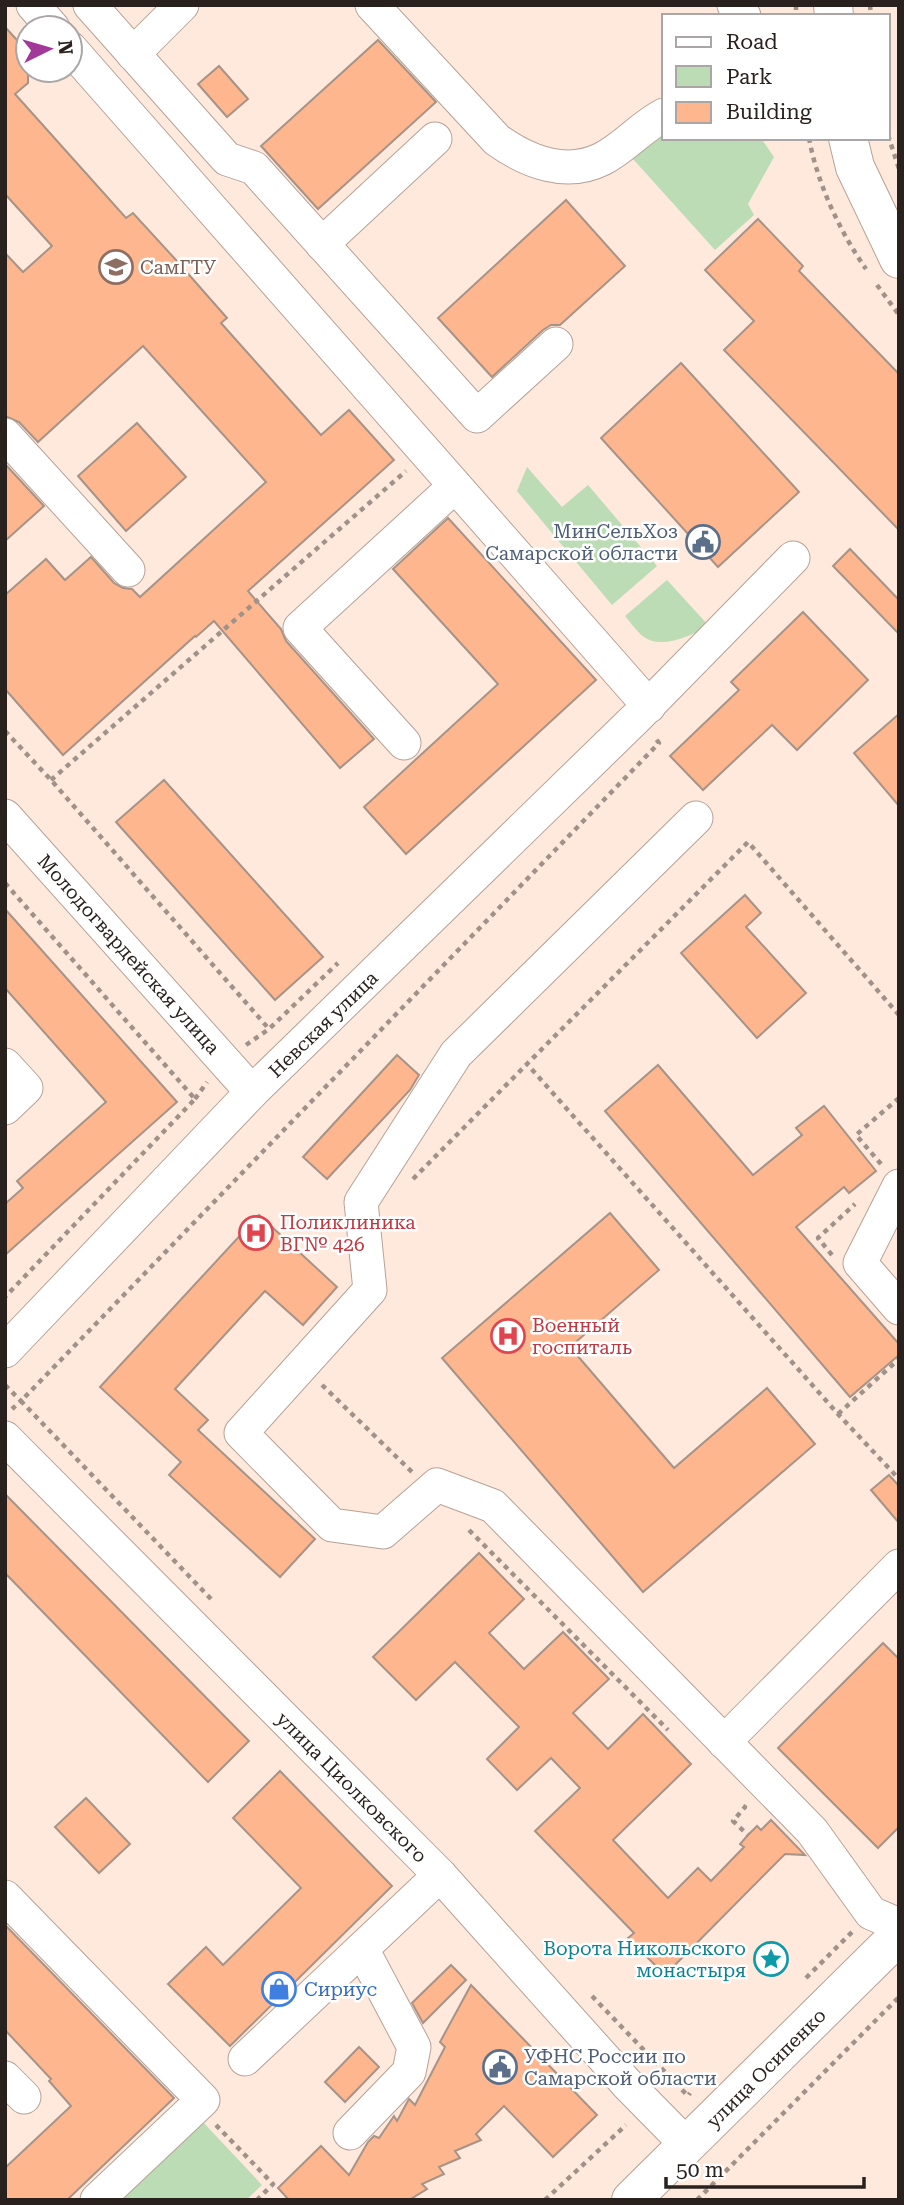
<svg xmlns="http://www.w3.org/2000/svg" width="904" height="2205" font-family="'Roboto Serif',serif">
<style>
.green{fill:#bbdcb5}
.building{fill:#fdb68d;stroke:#a79387;stroke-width:2}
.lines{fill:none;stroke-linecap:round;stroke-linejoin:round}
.minor-casing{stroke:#b6a297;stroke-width:35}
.major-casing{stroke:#b6a297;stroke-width:40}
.path{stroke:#a19289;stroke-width:4.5;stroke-dasharray:5 5;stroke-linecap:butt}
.minor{stroke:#fff;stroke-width:33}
.major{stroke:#fff;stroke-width:38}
.labels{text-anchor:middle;stroke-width:5;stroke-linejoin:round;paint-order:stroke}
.education-label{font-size:19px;fill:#785e54;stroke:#fff;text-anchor:start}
.service-label{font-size:19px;fill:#4e5e75;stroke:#fff;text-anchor:end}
.street-label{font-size:19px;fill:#29211d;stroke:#fff}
.health-label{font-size:19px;fill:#be3a42;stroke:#fff;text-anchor:start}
.culture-label{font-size:19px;fill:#0d838f;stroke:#fff;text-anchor:end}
.shop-label{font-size:19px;fill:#366cbe;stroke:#fff;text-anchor:start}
</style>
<rect width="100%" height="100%" fill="#ffe9dd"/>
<g class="green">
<polygon points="664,130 664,138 761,138 774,157 748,204 754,215 715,250 633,159"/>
<polygon points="527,467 562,507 588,485 657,566 612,605 517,491"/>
<path d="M667,580L709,626C692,635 662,650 644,637C637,632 631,623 625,616Z"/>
<polygon points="202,2121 262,2185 246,2200 120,2200"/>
</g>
<g class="building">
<polygon points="5,27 28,52 28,83 15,94 126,218 133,213 176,260 227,318 221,323 321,435 349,410 394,460 248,591 281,629 286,641 374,739 340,768 214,621 196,637 195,636 63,755 5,689 5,595 46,559 65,580 91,557 114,583 123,588 132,589 140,597 266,482 143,346 38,442 19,422 5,416 5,253 23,272 52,246 5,194"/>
<polygon points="378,40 436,102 318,209 261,146"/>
<polygon points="219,66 248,99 227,117 198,84"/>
<polygon points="566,200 625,266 560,325 551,325 543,330 492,377 438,318"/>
<polygon points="758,219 803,266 799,271 899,374 899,530 724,350 754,321 705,270"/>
<polygon points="681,363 799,492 718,567 601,438"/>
<polygon points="137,423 186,477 126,531 78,476"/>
<polygon points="5,464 44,506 5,541"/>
<polygon points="448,518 596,680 406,854 364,807 498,684 393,569"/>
<polygon points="850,549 899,600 899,634 833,566"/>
<polygon points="803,612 868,680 797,750 772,725 703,790 670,756 739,690 731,682"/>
<polygon points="899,714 899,806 854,753"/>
<polygon points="164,780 323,957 275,1000 116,822"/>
<polygon points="745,895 761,913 746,927 806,993 757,1038 681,953"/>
<polygon points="5,909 177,1102 5,1255 5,1204 23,1188 17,1181 106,1102 5,988"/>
<polygon points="397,1055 419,1075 410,1090 327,1179 303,1157"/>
<polygon points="658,1065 753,1175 802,1135 796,1128 824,1106 876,1171 849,1193 844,1187 796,1227 899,1344 899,1355 850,1397 605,1111"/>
<polygon points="610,1213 659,1270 570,1347 674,1468 767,1388 815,1444 643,1592 442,1358"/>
<polygon points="259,1215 337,1287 303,1325 265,1291 175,1389 208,1420 198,1430 315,1539 280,1577 169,1475 181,1462 100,1387"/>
<polygon points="889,1475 899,1486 899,1523 871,1490"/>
<polygon points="5,1494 249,1741 208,1782 5,1573"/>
<polygon points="479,1553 524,1599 489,1633 524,1669 563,1632 609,1679 573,1713 608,1749 643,1714 691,1764 613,1840 668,1898 698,1868 711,1881 744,1847 740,1844 748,1835 757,1826 761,1830 771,1820 805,1855 785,1854 665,1975 628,1938 634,1933 535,1831 580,1788 551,1758 517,1790 487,1759 519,1727 455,1662 416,1700 373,1657"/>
<polygon points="883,1643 899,1659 899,1827 878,1848 778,1748"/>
<polygon points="280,1771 392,1886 230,2046 168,1984 206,1947 223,1965 301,1888 233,1818"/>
<polygon points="86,1798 130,1844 99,1873 55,1827"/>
<polygon points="5,1925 174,2098 67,2200 5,2200 5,2168 71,2106 49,2081 51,2079 5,2030"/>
<polygon points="451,1965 466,1980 423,2023 412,2003"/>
<polygon points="471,1985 597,2115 553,2157 504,2106 476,2134 481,2140 455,2151 460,2158 439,2167 444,2174 422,2184 427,2189 409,2200 289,2200 278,2188 321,2146 349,2175 368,2142 374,2136 379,2138 394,2116 397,2121 409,2099 415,2105 445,2047 440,2042"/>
<polygon points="359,2047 379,2067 345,2102 325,2082"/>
</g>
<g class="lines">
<g class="minor-casing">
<g id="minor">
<polyline points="33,5 53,28"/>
<polyline points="90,5 227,159 254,168 477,416 556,344"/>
<path d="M372,5L497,140C528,162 566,177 602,159C624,148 641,127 664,115"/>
<polyline points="734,5 744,16"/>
<polyline points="70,48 649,706"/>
<polyline points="133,54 182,5"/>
<polyline points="322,244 435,139"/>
<polyline points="5,435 128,570"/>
<polyline points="404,743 300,628 455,486"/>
<polyline points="5,816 252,1092"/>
<polyline points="696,818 456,1054 361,1202 370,1290 241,1433 332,1525 383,1532 437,1485 493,1506 812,1831 871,1913 899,1925"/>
<polyline points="5,1065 26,1088 5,1108"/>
<polyline points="899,1186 860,1263 899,1308"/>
<polyline points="5,1351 252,1092 637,717 793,558"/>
<polyline points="5,1438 440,1875 629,2086 688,2146"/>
<polyline points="724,1742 899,1566"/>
<polyline points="5,1897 203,2100 97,2200"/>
<polyline points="245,2059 440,1875"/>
<polyline points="5,2078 24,2097"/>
<polyline points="350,2133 409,2072 414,2047 362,1949"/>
</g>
</g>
<g class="major-casing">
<g id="major">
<polyline points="833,5 834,16"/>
<polyline points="848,138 855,167 899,259"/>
<polyline points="631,2200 899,1935"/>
</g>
</g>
<g class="path">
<polyline points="796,5 796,16"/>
<polyline points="870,5 871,16"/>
<polyline points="888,135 899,169"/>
<path d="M809,138C817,183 840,232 866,269"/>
<polyline points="877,285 899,315"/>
<polyline points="5,731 51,780 269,1029"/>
<polyline points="51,780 406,471"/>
<polyline points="5,883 195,1099 5,1297"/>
<polyline points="899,1015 748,842 527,1064 838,1414 899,1479"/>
<polyline points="246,1045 269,1029 338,963"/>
<polyline points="195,1099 207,1082"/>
<polyline points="881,1164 856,1135 899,1098"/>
<polyline points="413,1179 527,1064"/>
<polyline points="832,1255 818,1238 855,1204"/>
<polyline points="5,1385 21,1401 12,1409"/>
<polyline points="322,1385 412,1472"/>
<polyline points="838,1414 899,1359"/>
<polyline points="469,1530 668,1730"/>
<polyline points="211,1599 21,1401 659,743 656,739"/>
<polyline points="743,1806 745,1807 733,1821 748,1835"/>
<polyline points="806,1978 852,1932"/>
<polyline points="592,1996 688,2096 690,2093"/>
<polyline points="216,2125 273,2184 257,2200"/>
<polyline points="545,2200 626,2125"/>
<polyline points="697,2200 899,1997"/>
</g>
<use href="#minor" class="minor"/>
<use href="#major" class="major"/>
</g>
<defs>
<g id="university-ring" transform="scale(1.75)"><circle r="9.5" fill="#fff" stroke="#8d6e63" stroke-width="1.5"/><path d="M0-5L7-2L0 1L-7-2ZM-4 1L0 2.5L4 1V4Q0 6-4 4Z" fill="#8d6e63"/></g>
<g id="civic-ring" transform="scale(1.75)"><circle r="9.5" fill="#fff" stroke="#5c6f8a" stroke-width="1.5"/><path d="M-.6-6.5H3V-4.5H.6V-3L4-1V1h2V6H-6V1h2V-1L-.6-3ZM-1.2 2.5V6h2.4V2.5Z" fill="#5c6f8a"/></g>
<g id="hospital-ring" transform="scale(1.75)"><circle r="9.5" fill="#fff" stroke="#e0444e" stroke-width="1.5"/><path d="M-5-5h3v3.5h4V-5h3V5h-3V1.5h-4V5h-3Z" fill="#e0444e"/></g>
<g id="sight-ring" transform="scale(1.75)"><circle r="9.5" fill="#fff" stroke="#0f9aa8" stroke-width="1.5"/><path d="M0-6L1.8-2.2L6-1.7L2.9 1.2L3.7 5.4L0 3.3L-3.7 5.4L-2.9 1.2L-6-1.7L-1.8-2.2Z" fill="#0f9aa8"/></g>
<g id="shop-ring" transform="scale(1.75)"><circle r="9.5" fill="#fff" stroke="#3f7fe0" stroke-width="1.5"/><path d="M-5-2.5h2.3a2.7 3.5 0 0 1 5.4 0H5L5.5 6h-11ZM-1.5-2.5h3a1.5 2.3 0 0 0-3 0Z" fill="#3f7fe0"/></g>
</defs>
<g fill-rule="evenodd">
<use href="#university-ring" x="116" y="267"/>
<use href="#civic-ring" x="703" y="542"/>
<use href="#hospital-ring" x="256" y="1233"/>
<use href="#hospital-ring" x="508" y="1336"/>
<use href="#sight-ring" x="771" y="1959"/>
<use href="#shop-ring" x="279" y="1989"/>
<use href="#civic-ring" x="500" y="2067"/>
</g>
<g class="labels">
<g class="education-label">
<text x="140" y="274">СамГТУ</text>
</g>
<g class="service-label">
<text x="678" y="538">МинСельХоз<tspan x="678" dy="22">Самарской области</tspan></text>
<text x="524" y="2063" text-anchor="start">УФНС России по<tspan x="524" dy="22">Самарской области</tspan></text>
</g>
<g class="street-label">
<text transform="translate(129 954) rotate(48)" y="7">Молодогвардейская улица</text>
<text transform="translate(323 1024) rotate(-44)" y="7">Невская улица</text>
<text transform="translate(352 1787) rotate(45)" y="7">улица Циолковского</text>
<text transform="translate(766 2068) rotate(-45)" y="7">улица Осипенко</text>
</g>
<g class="health-label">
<text x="280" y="1229">Поликлиника<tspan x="280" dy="22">ВГ№ 426</tspan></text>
<text x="532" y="1332">Военный<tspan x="532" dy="22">госпиталь</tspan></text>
</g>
<g class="culture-label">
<text x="746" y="1955">Ворота Никольского<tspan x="746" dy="22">монастыря</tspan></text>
</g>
<g class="shop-label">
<text x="304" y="1996">Сириус</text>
</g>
</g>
<rect width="904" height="2205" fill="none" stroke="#29211d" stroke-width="14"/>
<rect x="662" y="14" width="228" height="126" fill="#ffffff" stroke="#a9a6a5" stroke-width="2"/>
<rect x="676" y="37" width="35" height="10" fill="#ffffff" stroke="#a9a6a5" stroke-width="2"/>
<text x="726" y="49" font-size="21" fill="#29211d">Road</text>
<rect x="676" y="66" width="35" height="21" fill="#bbdcb5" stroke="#a9a6a5" stroke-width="2"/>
<text x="726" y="84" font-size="21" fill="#29211d">Park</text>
<rect x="676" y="102" width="35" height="21" fill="#fdb68d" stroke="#a9a6a5" stroke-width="2"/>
<text x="726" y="119" font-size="21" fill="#29211d">Building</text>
<g transform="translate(49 49) rotate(85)"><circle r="33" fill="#ffffff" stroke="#a9a6a5" stroke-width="2"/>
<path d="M0-5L12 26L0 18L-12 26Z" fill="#a23899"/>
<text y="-10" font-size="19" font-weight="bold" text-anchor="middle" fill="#29211d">N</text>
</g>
<path d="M666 2177v10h198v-10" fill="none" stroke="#29211d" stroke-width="3.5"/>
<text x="676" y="2177" font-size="21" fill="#29211d" stroke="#ffffff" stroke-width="5" paint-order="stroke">50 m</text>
</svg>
